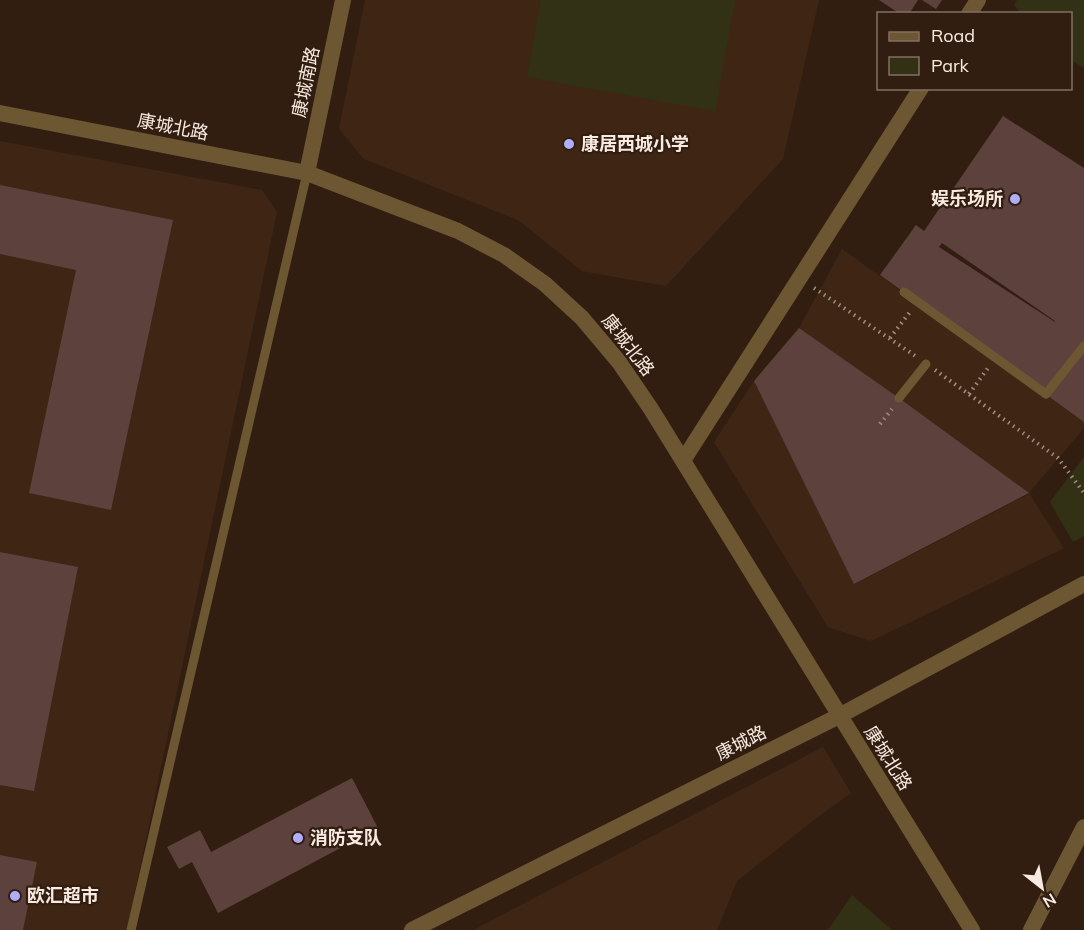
<svg xmlns="http://www.w3.org/2000/svg" width="1084" height="930" font-family="Mulish,'Noto Sans SC',sans-serif">
<style>
.built{fill:#3f2614}
.green{fill:#323115}
.building{fill:#5c413d;fill-rule:evenodd}
.lines{fill:none;stroke-linecap:round;stroke-linejoin:round}
.path{stroke:#9f8e83;stroke-width:4;stroke-dasharray:1.5 4.5;stroke-linecap:butt}
.service{stroke:#6c5732;stroke-width:9}
.minor{stroke:#6c5732;stroke-width:16}
.tertiary{stroke:#6c5732;stroke-width:16}
.poi-dot{fill:#afaefa;stroke:#321e11;stroke-width:2}
.labels{text-anchor:middle;stroke-width:4.5;stroke-linejoin:round;paint-order:stroke}
.street-label{font-size:18px;fill:#f8eae1;stroke:#321e11}
.poi-label{font-size:18px;font-weight:bold;fill:#f8eae1;stroke:#321e11;text-anchor:start}
</style>
<rect width="100%" height="100%" fill="#321e11"/>
<g class="built">
<polygon points="365,0 819,0 783,159 666,286 582,271 518,220 364,159 339,129"/>
<polygon points="0,141 262,190 277,212 127,930 0,930"/>
<polygon points="842,249 1084,422 1084,428 1029,493 1064,548 871,641 828,627 714,442 754,381 855,584 1029,494 799,328"/>
<polygon points="823,747 851,793 815,819 737,881 717,930 473,930"/>
</g>
<g class="green">
<polygon points="541,0 735,0 715,111 527,77"/>
<polygon points="1017,0 1084,0 1084,68 1071,60 1070,14 1020,13 1014,5"/>
<polygon points="1084,457 1084,536 1073,542 1050,502"/>
<polygon points="852,895 892,930 828,930"/>
</g>
<g class="building">
<polygon points="879,0 918,0 909,14 900,14"/>
<polygon points="922,0 942,0 936,9"/>
<path d="M1003,116L1084,168V422L880,275L916,225L924,231ZM942,243L1055,321V322L939,247Z"/>
<polygon points="0,185 173,220 111,510 29,493 76,270 0,254"/>
<polygon points="799,328 899,398 1029,493 854,584 754,381"/>
<polygon points="0,552 78,567 34,791 0,785"/>
<polygon points="352,778 378,828 218,913 192,862 179,869 167,847 200,830 211,852"/>
<polygon points="0,855 37,862 23,930 0,930"/>
</g>
<g class="lines">
<g class="path">
<polyline points="814,288 917,357"/>
<polyline points="890,338 910,312"/>
<polyline points="935,370 1058,458 1084,493"/>
<polyline points="969,394 988,368"/>
<polyline points="880,424 892,409"/>
</g>
<g class="service">
<polyline points="904,292 1046,394 1084,346"/>
<polyline points="899,398 926,364"/>
<polyline points="131,930 307,173"/>
</g>
<g class="minor">
<polyline points="969,14 978,0"/>
<polyline points="684,459 921,88"/>
<polyline points="1031,930 1084,827"/>
</g>
<g class="tertiary">
<polyline points="0,113 307,173 458,231 504,255 545,284 582,318 619,362 651,409 972,930"/>
<polyline points="307,173 343,0"/>
<polyline points="412,930 839,716 1084,584"/>
</g>
</g>
<g class="poi-dot">
<circle cx="569" cy="144" r="6"/>
<circle cx="1015" cy="199" r="6"/>
<circle cx="298" cy="838" r="6"/>
<circle cx="15" cy="896" r="6"/>
</g>
<g class="labels">
<g class="street-label">
<text transform="translate(306 82) rotate(-78)" y="6">康城南路</text>
<text transform="translate(173 127) rotate(11)" y="6">康城北路</text>
<text transform="translate(628 345) rotate(52)" y="6">康城北路</text>
<text transform="translate(741 743) rotate(-27)" y="6">康城路</text>
<text transform="translate(888 758) rotate(58)" y="6">康城北路</text>
</g>
<g class="poi-label">
<text x="581" y="150">康居西城小学</text>
<text x="1003" y="205" text-anchor="end">娱乐场所</text>
<text x="310" y="844">消防支队</text>
<text x="27" y="902">欧汇超市</text>
</g>
</g>
<rect x="877" y="12" width="195" height="78" fill="#321e11" stroke="#817064" stroke-width="1.5"/>
<rect x="889" y="32" width="30" height="9" fill="#6c5732" stroke="#817064" stroke-width="1.5"/>
<text x="931" y="42" font-size="18" fill="#f8eae1">Road</text>
<rect x="889" y="57" width="30" height="18" fill="#323115" stroke="#817064" stroke-width="1.5"/>
<text x="931" y="72" font-size="18" fill="#f8eae1">Park</text>
<g transform="translate(1042 888) rotate(149)" stroke="#321e11" stroke-width="4.5" paint-order="stroke">
<path d="M0-4.5L10 22L0 15L-10 22Z" fill="#f8eae1"/>
<text y="-9" font-size="16" font-weight="bold" text-anchor="middle" fill="#f8eae1">N</text>
</g>
</svg>
